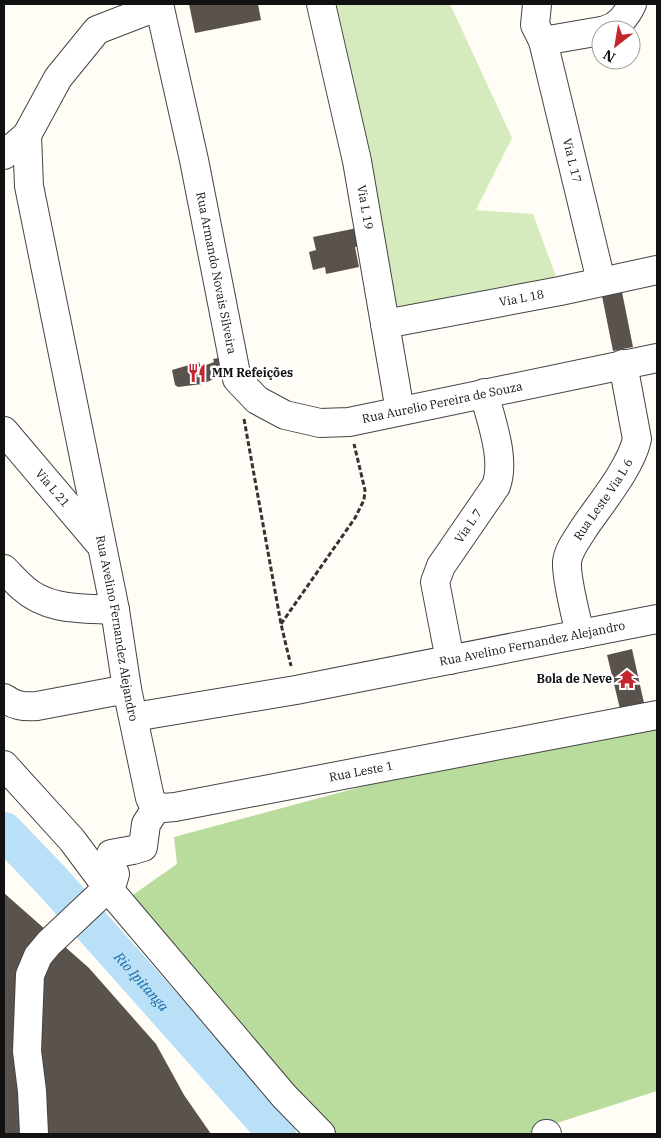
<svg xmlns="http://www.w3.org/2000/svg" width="661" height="1138" font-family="'IBM Plex Serif',serif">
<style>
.green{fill:#d5ebbd}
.forest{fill:#b9dc9c}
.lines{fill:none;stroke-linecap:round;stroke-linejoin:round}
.river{stroke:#b9e0f7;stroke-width:38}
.building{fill:#5a524d}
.minor-casing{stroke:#444;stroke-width:30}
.path{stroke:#333;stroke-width:3;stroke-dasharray:5 2.5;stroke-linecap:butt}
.minor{stroke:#fff;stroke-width:28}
.labels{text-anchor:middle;stroke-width:5;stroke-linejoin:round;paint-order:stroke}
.street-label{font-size:12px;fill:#111;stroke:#fff}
.poi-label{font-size:12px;font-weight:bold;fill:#111;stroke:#fff;text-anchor:start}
.water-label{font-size:14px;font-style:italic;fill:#1768a6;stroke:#fff}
</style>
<rect width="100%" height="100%" fill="#fffdf5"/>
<polygon class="green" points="337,4 450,4 512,138 476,210 533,214 560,287 378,321 333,13"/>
<polygon class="forest" points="657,710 657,1091 541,1128 536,1134 336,1134 127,899 177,864 174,837 622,717"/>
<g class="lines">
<path class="river" id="s1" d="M4,831L52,881L277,1134"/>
</g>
<g class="building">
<polygon points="189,4 258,4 261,20 195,33"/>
<polygon points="357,228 361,246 355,247 359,267 326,274 325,267 313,270 309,252 316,250 313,237"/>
<polygon points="621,287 633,347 613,351 601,291"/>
<polygon points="218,358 221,376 202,384 178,387 175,385 172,370 199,362 201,367 214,362 213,359"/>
<polygon points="632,649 646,712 622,717 607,655"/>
<polygon points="4,893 89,968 156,1044 184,1095 211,1134 4,1134"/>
</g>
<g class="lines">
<g class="minor-casing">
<g id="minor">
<path id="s2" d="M159,4L194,160L237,379L257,400L285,415L320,423L349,422L657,358"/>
<path id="s3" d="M321,4L357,161L400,411"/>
<path id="s4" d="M537,4L535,25L543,41L601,281"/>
<path d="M605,30C618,27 627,15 632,4"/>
<polyline points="543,41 601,31"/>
<path id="s5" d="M27,135L29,186L115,610L127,689L150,798L153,804L163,808L175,807L657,715"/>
<polyline points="4,155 27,135 58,78 97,30 159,6"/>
<path id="s6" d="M385,324L560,291L657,270"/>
<path id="s7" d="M4,431L99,543"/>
<path d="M4,569C10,575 16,582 23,588C48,611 84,608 115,610"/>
<path id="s8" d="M580,634C576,616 566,579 567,562C568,550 578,538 584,528C601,503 631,467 637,439L623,364"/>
<path id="s9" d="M450,660L435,582L441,566L496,486C506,459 491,421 484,393"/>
<path d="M4,698C15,706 23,707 37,706L127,689"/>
<path id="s10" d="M134,717L296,690L657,619"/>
<polyline points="4,765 72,840 107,887 284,1096 321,1134"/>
<polyline points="34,1134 32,1091 27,1051 30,975 38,956 49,943 99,896 113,881 115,874 109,860 111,854 133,850 143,847 146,824 157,807"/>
<polyline points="546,1134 547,1134"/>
</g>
</g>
<g class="path">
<polyline points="244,419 281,624 291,666"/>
<polyline points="281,624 355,518 364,500 365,490 354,444"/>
</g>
<use href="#minor" class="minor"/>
</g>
<defs>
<g id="restaurant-bare" transform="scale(1.5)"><path d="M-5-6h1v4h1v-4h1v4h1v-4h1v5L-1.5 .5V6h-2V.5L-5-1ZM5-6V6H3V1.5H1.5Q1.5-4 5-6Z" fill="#c4262e" stroke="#fff" stroke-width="2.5" paint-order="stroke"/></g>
<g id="temple-bare" transform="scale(1.5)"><path d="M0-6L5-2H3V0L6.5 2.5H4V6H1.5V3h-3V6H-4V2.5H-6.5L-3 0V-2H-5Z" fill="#c4262e" stroke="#fff" stroke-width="2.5" paint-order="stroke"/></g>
</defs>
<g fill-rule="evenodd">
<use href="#restaurant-bare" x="197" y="373"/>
<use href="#temple-bare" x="627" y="679"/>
</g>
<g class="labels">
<g class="street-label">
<text dy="4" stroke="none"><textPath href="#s4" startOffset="162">Via L 17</textPath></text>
<text dy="4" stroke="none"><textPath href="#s3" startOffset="208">Via L 19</textPath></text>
<text dy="4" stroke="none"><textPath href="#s2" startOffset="275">Rua Armando Novais Silveira</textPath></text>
<text dy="4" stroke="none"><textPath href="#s6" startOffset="139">Via L 18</textPath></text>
<text dy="4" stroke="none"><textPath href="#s2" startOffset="604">Rua Aurelio Pereira de Souza</textPath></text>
<text dy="4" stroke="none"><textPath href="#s7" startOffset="75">Via L 21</textPath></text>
<text dy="4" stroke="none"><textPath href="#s8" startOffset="146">Rua Leste Via L 6</textPath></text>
<text dy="4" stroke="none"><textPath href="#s9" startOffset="145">Via L 7</textPath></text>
<text dy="4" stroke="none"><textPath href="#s5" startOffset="502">Rua Avelino Fernandez Alejandro</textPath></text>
<text dy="4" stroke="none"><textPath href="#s10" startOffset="405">Rua Avelino Fernandez Alejandro</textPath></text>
<text dy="4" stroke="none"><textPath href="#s5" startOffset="894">Rua Leste 1</textPath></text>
</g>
<g class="poi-label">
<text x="212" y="377">MM Refeições</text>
<text x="612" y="683" text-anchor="end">Bola de Neve</text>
</g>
<g class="water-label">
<text dy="5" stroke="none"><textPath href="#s1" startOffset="204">Rio Ipitanga</textPath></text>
</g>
</g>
<rect width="661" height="1138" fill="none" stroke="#111111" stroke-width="10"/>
<g transform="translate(616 45) rotate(211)"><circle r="24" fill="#ffffff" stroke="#a0a0a0"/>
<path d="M0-4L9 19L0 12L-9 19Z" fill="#c4262e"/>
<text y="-8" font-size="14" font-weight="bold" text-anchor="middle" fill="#111111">N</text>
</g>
</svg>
